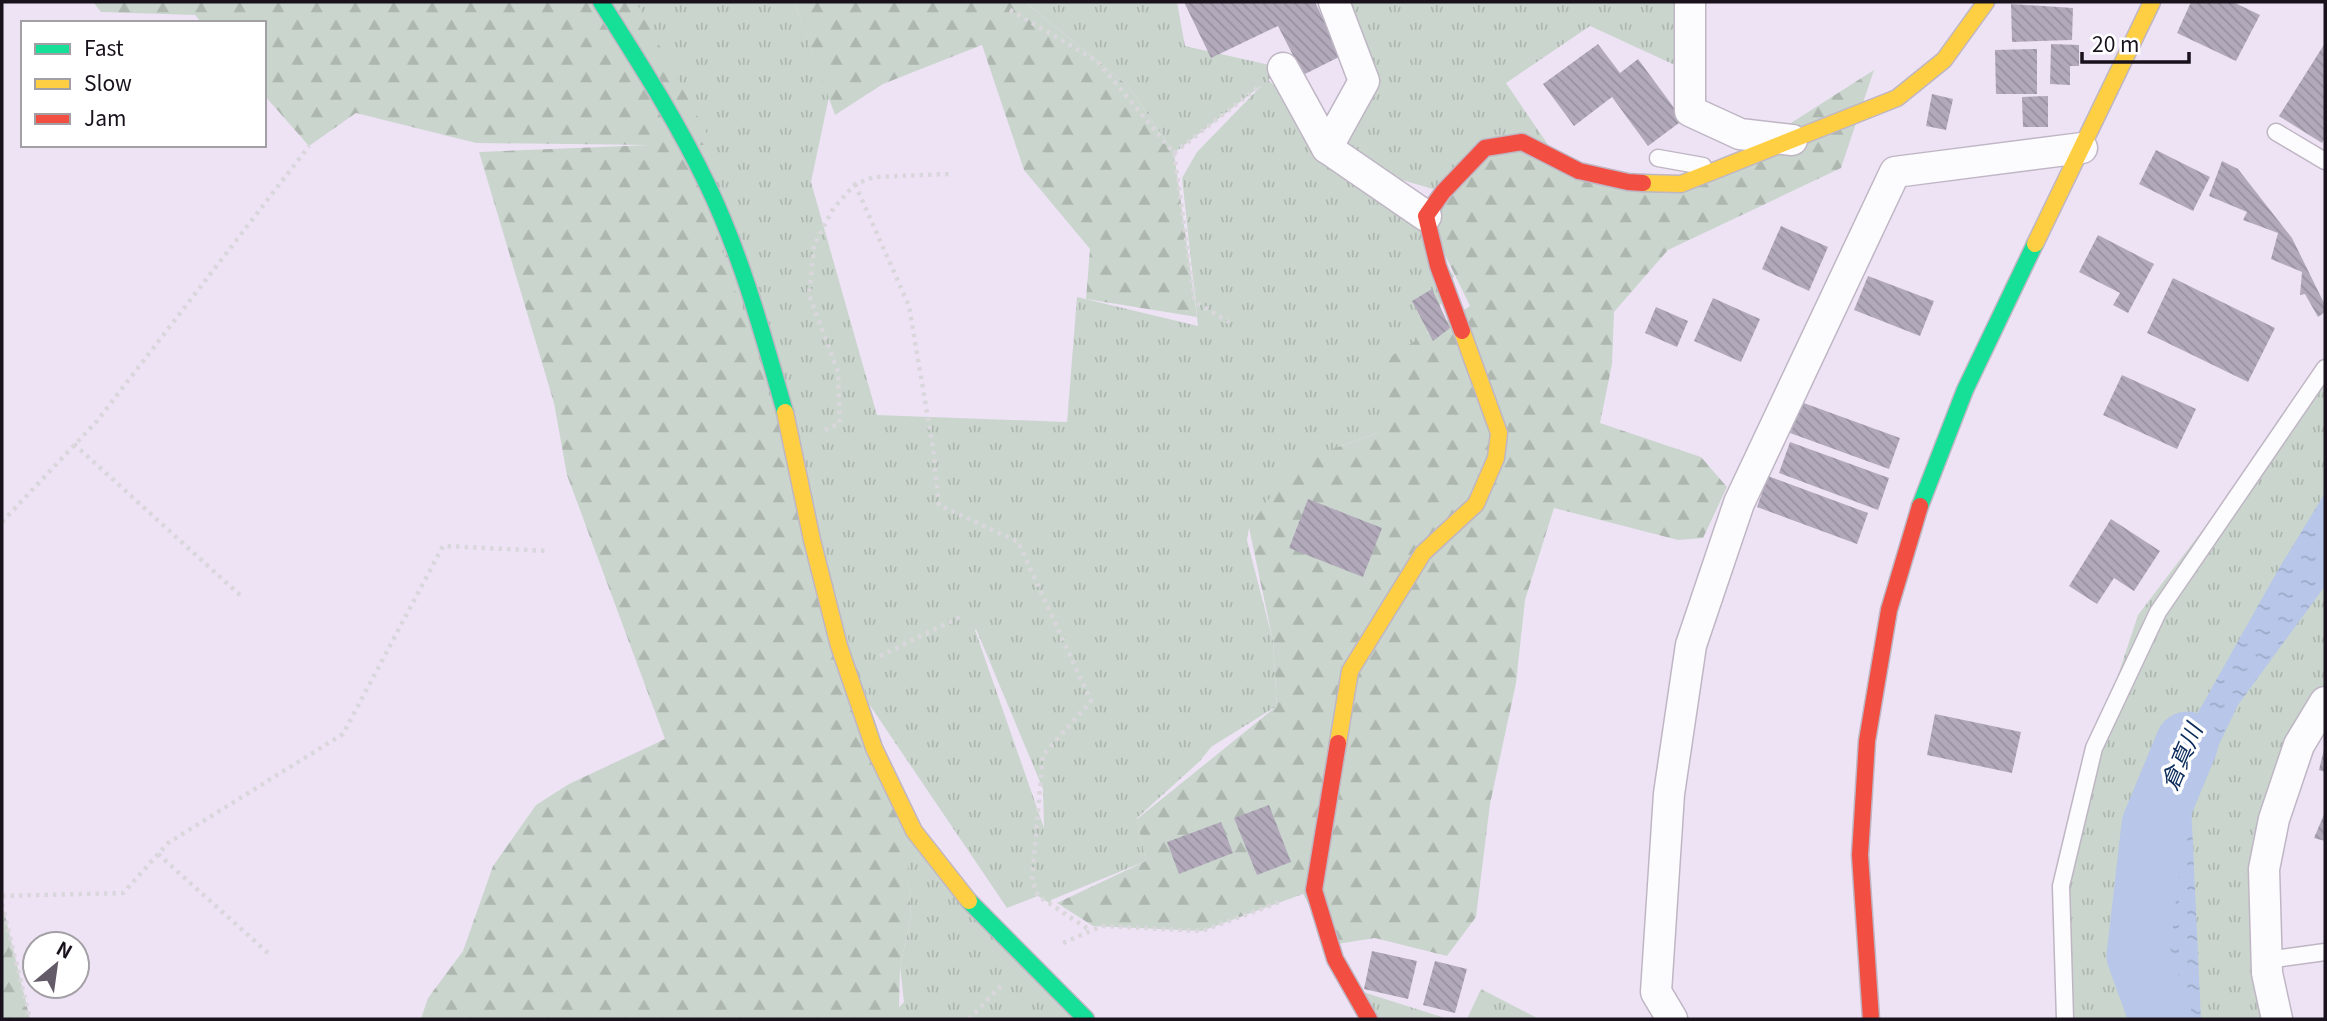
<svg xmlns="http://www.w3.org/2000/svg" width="2327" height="1021" font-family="Georgia,'Noto Sans JP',serif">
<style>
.grass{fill:url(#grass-tufts);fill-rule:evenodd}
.forest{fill:url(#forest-firs)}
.water{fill:url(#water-ripples)}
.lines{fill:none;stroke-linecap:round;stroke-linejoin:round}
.river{stroke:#b7c6e9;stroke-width:63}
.building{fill:url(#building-back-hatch)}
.lane-casing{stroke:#bfb6c4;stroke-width:19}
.street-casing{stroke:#bfb6c4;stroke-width:33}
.fast-casing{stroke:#bfb6c4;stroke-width:19}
.slow-casing{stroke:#bfb6c4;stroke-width:19}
.jam-casing{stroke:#bfb6c4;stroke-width:19}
.path{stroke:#dad7dc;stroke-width:4.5;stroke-dasharray:3.5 5;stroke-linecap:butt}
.lane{stroke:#fcfbfe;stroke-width:16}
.street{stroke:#fcfbfe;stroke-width:30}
.fast{stroke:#16e098;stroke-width:16}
.slow{stroke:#ffcf43;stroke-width:16}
.jam{stroke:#f24e42;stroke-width:16}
.labels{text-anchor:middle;stroke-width:7;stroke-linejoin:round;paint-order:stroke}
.water-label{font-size:23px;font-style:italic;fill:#092a5b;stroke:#fff}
</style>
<defs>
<pattern id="grass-tufts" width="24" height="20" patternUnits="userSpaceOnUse" patternTransform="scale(1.75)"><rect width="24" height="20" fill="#cad6cd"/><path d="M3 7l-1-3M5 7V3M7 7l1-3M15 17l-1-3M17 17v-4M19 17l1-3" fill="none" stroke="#adb7b0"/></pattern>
<pattern id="forest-firs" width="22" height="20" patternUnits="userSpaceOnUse" patternTransform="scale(1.75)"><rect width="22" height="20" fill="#cad6cd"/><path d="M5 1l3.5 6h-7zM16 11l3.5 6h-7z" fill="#adb7b0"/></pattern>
<pattern id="water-ripples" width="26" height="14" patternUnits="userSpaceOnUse" patternTransform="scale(1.75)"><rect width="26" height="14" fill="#b7c6e9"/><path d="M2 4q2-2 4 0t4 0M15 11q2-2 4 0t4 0" fill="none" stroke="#9da9c7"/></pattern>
<pattern id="building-back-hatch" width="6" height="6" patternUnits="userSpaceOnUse" patternTransform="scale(1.75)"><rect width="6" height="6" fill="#b2aabb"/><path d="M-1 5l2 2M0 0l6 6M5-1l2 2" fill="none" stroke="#9891a0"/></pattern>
</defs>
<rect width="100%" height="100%" fill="#eee3f5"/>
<g class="grass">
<path d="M625,2H794L829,97L811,182L877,415L1067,422L1077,297L1198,326L1182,178L1197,152L1262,85L1174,153L1128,86L1025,2H1177L1185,46L1283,68L1268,80L1337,139L1364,81L1334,2H1690V72L1590,26L1506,83L1559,161L1443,192L1375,172L1454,276L1380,432L1341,446L1249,528L1247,540L1273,641L1277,706L1211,747L1200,761L1137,818L1146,861L1051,900V904L1038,896L1007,908L848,673ZM976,629L1043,789L1044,828L975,630Z"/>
<polygon points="2325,369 2325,707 2264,869 2262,1019 2065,1019 2062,843 2138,615"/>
<polygon points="905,834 1086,1019 888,1019 904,1002 900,966 911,917"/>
<polygon points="1481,989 1539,1019 1467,1019"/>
<polygon points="1363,992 1448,1019 1377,1019"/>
</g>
<g class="forest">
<polygon points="93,2 636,2 713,145 688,145 904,811 911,917 900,966 899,1008 889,1019 421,1019 428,998 463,951 493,866 536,805 569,784 665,739 567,475 554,403 479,152 649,145 476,143 356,113 309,146 264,95 264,23 202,23 195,15 101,12"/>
<polygon points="794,2 1025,2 1128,86 1174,153 1197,317 1086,299 1090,249 1024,170 982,45 883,84 835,115"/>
<polygon points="1874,70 1841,168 1668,250 1614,312 1612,364 1600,423 1701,457 1727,487 1703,538 1678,540 1554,508 1525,600 1516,683 1490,804 1476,917 1447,956 1375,938 1331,945 1303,894 1202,931 1093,926 1057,903 1146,861 1137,819 1277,706 1273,641 1249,528 1294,463 1380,432 1388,393 1388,358 1470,306 1426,216 1485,148 1628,182 1719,169"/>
<polygon points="2,903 30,1019 2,1019"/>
</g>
<polygon class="water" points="2325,493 2325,586 2238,705 2191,803 2201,1019 2153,1019 2142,964 2153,825 2196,716 2278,570"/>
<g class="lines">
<polyline class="river" points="2161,1019 2138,956 2153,825 2187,743"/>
</g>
<g class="building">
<polygon points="1184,2 1315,2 1341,56 1303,75 1278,26 1211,58"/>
<polygon points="2191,2 2233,2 2260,15 2236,61 2177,33"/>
<polygon points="2011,4 2073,8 2072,40 2012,42"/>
<polygon points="2325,43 2325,138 2322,143 2279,116"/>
<polygon points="1598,44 1620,73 1638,59 1683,120 1648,146 1612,97 1574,126 1543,84"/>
<polygon points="2051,44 2079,45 2079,66 2070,66 2070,85 2050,84"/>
<polygon points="2037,49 2037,94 1996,94 1995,50"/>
<polygon points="1932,94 1953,99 1946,130 1926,126"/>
<polygon points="2048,96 2048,127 2023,127 2022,97"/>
<polygon points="2156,150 2210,177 2193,211 2139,184"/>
<polygon points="2222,161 2238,169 2292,238 2325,305 2325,312 2318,317 2305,294 2300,295 2302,272 2271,259 2278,233 2243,220 2247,212 2209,196"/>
<polygon points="1781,226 1828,247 1809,291 1762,269"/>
<polygon points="2098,235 2154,264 2128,313 2113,305 2120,293 2079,272"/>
<polygon points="1868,276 1934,301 1920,336 1854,310"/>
<polygon points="2173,278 2275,328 2248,382 2147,333"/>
<polygon points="1432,289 1450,328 1433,341 1412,301"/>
<polygon points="1713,298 1760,319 1741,362 1694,341"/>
<polygon points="1656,307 1688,321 1677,347 1645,333"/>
<polygon points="2122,375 2196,409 2177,449 2103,415"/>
<polygon points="1801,402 1900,438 1889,469 1790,433"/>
<polygon points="1790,442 1889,478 1878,510 1779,473"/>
<polygon points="1768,476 1868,513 1857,544 1757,507"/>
<polygon points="1308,499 1382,528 1363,577 1289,548"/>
<polygon points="2111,519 2160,551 2134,591 2114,578 2097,604 2069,586"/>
<polygon points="1935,714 2021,732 2012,773 1927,755"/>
<polygon points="2324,749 2325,749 2325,772 2319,770"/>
<polygon points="1269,805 1291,862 1257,875 1234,818"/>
<polygon points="2325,812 2325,841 2314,838"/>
<polygon points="1221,822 1233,853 1179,874 1167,842"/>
<polygon points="1372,951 1417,961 1408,999 1364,989"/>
<polygon points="1435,961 1467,969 1455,1013 1423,1005"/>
</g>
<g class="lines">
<g class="lane-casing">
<g id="lane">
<polyline points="2276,132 2325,161"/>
<polyline points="1658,158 1703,166"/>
<polyline points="2267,960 2325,952"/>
<polyline points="2065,1019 2061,886 2094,748 2158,612 2325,368"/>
</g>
</g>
<g class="street-casing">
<g id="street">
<polyline points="1690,2 1690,111 1740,134 1792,140"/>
<polyline points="1283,68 1327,148 1426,216"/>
<polyline points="1327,148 1364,81 1334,2"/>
<polyline points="1672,1019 1656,992 1669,794 1691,645 1739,503 1895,172 2082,148"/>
<polyline points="2277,1019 2267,973 2264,869 2274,819 2299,745 2325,702"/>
</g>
</g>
<g class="fast-casing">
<g id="fast">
<path d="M601,2C639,62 677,121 708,186C742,257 763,335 785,412"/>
<polyline points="1920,506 1965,390 2035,244"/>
<polyline points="969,901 1086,1019"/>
</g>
</g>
<g class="slow-casing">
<g id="slow">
<polyline points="1643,183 1681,184 1897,98 1944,60 1986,2"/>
<polyline points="2035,244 2152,2"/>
<polyline points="785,412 812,540 839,646 874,748 914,831 969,901"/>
<polyline points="1338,743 1350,671 1423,553 1476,504 1496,458 1499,433 1462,331"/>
</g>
</g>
<g class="jam-casing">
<g id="jam">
<polyline points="1462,331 1438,266 1426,216 1443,192 1485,148 1522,142 1579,171 1628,182 1643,183"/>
<polyline points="1338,743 1314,890 1335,959 1369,1019"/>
<polyline points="1871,1019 1860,855 1867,741 1889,610 1920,506"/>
</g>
</g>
<g class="path">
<polyline points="1010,10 1097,61 1174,153 1195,302 1229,322"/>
<polyline points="1174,153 1257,88"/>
<polyline points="855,184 909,306 933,448 939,505 1018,542 1091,701 1043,755 1032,880 1038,896 1091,931"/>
<polyline points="825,430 840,423 838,372 809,295 814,245 833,209 855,184 874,177 949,174"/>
<polyline points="74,444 241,596"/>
<polyline points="2,522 97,421 309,146"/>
<polyline points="880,656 960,617"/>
<polyline points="158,854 268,953"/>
<polyline points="2,896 123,893 168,843 343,734 443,546 548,551"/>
<polyline points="2,904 30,1019"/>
<polyline points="1063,943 1102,926 1202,931 1280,902"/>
<polyline points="969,1019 1002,985"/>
</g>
<use href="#lane" class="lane"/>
<use href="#street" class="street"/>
<use href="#fast" class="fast"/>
<use href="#slow" class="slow"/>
<use href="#jam" class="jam"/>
</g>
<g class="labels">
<g class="water-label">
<text transform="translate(2182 757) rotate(-67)" y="8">倉真川</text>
</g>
</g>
<rect width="2327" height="1021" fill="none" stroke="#19121d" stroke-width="7"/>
<rect x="21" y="21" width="245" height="126" fill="#ffffff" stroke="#a3a0a5" stroke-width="2"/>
<rect x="35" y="44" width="35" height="10" fill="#16e098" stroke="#a3a0a5" stroke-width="2"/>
<text x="84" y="56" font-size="21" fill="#19121d">Fast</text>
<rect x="35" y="79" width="35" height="10" fill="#ffcf43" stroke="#a3a0a5" stroke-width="2"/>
<text x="84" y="91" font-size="21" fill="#19121d">Slow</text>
<rect x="35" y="114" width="35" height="10" fill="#f24e42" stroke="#a3a0a5" stroke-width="2"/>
<text x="84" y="126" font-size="21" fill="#19121d">Jam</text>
<g transform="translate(56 965) rotate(29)"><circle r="33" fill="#ffffff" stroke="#a3a0a5" stroke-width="2"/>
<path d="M0-5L12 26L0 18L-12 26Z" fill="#645b69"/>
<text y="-10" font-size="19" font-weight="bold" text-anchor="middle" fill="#19121d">N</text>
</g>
<path d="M2082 52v10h107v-10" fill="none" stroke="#19121d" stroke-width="3.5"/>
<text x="2092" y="52" font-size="21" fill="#19121d" stroke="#ffffff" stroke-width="5" paint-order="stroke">20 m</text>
</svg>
